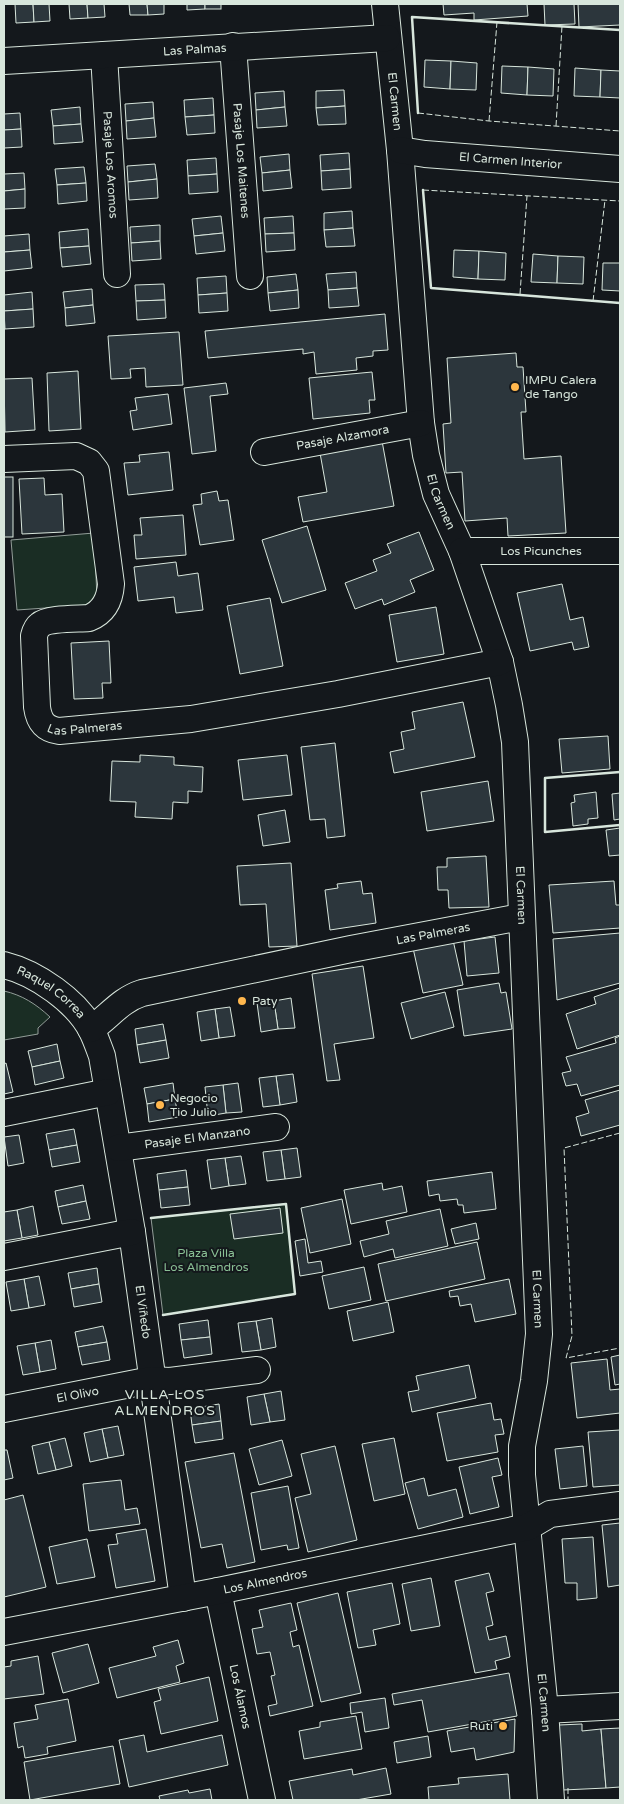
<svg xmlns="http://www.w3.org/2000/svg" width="624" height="1804" font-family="'Varela Round',sans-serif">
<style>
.green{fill:#1a2d24;stroke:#939e99}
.building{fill:#2c363c;stroke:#d8e6dc}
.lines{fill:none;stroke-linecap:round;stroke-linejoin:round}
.street-casing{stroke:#d8e6dc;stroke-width:28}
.street{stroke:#14181c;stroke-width:26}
.fence{stroke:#d8e6dc;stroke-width:1;stroke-dasharray:6 2.5;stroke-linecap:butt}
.wall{stroke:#d8e6dc;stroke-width:2.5}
.poi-dot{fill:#ffb74d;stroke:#14181c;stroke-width:2}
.labels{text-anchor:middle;stroke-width:4;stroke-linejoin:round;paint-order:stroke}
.street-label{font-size:12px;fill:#d8e6dc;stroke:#14181c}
.poi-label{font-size:12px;fill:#d8e6dc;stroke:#14181c;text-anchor:start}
.park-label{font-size:12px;fill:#8ac095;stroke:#14181c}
.neighbourhood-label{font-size:14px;letter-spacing:1px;fill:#d8e6dc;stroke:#14181c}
</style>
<rect width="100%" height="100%" fill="#14181c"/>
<g class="green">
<polygon points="94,533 97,598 88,605 17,610 11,540"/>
<path d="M4,991C22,995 36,1004 50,1017L38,1028V1034L4,1040Z"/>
<polygon points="286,1204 295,1294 163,1315 151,1218"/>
</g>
<g class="building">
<polygon points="15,4 33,4 34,22 16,23"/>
<polygon points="33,4 49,4 50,21 34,22"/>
<polygon points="69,4 87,4 88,18 70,19"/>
<polygon points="87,4 104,4 105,17 88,18"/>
<polygon points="129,4 147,4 148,15 130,15"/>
<polygon points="147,4 164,4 164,14 148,15"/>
<polygon points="187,4 205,4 205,9 187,10"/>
<rect x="205" y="4" width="16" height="5"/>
<polygon points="443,4 527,4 528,16 474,20 474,13 444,15"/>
<polygon points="544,4 574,4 575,24 545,25"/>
<polygon points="578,4 620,4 620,25 579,27"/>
<polygon points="425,60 451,61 450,89 424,87"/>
<polygon points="451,61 477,63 476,90 450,89"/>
<polygon points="502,66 528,67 527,95 501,93"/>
<polygon points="528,67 554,69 553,96 527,95"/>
<polygon points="575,68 601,70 600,97 574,96"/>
<polygon points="601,70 620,71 620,98 600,97"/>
<polygon points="344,90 345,106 316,108 316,91"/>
<polygon points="284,91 285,107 256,110 255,93"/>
<polygon points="213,98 214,115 185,117 184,100"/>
<polygon points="153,102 154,118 126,121 125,104"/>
<polygon points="345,106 346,124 318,125 316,108"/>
<polygon points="80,107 81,124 53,126 51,110"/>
<polygon points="285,107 287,126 257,128 256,110"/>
<polygon points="20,113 21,129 4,130 4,114"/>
<polygon points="214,115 215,133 187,135 185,117"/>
<polygon points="154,118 156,137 127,139 126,121"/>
<polygon points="81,124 83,142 54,144 53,126"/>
<polygon points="21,129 22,147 4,148 4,130"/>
<polygon points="349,153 350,169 321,171 320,155"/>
<polygon points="289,154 290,170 262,173 260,157"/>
<polygon points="216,158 217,174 188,176 187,160"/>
<polygon points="155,164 157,179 128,182 127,166"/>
<polygon points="84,167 86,183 57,185 55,169"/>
<polygon points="350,169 351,188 322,190 321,171"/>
<polygon points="290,170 292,188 263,191 262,173"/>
<polygon points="24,173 25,189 4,191 4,174"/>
<polygon points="217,174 218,192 189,194 188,176"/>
<polygon points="157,179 158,198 129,200 128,182"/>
<polygon points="86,183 87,201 58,204 57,185"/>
<polygon points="25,189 25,208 4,209 4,191"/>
<polygon points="352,211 353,228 324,230 324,213"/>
<polygon points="221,216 223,233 194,236 192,219"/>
<polygon points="293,216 294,233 265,234 264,218"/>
<polygon points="160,225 160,241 131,243 130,227"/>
<polygon points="353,228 355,246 326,247 324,230"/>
<polygon points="88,229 89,246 60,248 59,232"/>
<polygon points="223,233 225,251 196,254 194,236"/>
<polygon points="294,233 295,250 266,252 265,234"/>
<polygon points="29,234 30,250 4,252 4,236"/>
<polygon points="160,241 161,259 132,261 131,243"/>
<polygon points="89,246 91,264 62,267 60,248"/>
<polygon points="30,250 32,268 4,271 4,252"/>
<polygon points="454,250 479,251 478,279 453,277"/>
<polygon points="479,251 506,253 505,280 478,279"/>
<polygon points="533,254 558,256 557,283 531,282"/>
<polygon points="558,256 584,257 583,284 557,283"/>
<polygon points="603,263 620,263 620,291 602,290"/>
<polygon points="356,272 357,288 328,290 326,274"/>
<polygon points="296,274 298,290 268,293 267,277"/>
<polygon points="226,276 227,293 198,295 197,278"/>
<polygon points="164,284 165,300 136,301 135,285"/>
<polygon points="357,288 359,306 329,308 328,290"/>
<polygon points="92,289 93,305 65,308 63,292"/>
<polygon points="298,290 299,308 270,311 268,293"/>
<polygon points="32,292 33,309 4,311 4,295"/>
<polygon points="227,293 228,311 199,313 198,295"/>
<polygon points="165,300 166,318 137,320 136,301"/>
<polygon points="93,305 95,323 66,326 65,308"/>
<polygon points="33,309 34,327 5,329 4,311"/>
<polygon points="385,314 388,350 373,351 373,356 356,358 357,370 316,374 314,352 303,354 303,349 208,358 205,331"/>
<polygon points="179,332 183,385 146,387 145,368 130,369 131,378 111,379 108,336"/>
<polygon points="516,353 517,367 523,367 526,412 521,412 524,459 561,456 566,533 508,536 507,518 465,521 462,472 446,473 443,424 451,423 447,358"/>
<polygon points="78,371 81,429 49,431 47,373"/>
<polygon points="372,372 375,400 369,400 370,413 313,419 309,378"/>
<polygon points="32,378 35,430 5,432 4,379"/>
<polygon points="226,383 228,394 210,396 216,451 192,454 184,388"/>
<polygon points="168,394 172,424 133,430 130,411 137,410 135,398"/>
<polygon points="382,441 394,506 303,522 298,497 327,492 320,453"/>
<polygon points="169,452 173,490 128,495 124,463 140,462 139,455"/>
<rect x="4" y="477" width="9" height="60"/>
<polygon points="44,478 45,495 62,494 64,532 22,534 19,479"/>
<polygon points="217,491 219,501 228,500 234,540 200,545 193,505 202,504 201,494"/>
<polygon points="183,515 186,555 136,559 134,535 142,535 140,518"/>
<polygon points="307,526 326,590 282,603 262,540"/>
<polygon points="419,532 434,570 410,580 415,592 384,605 382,599 355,609 345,583 377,571 373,560 391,553 387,544"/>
<polygon points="176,562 178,576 198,573 203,610 176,613 174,597 138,601 134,567"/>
<polygon points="562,584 570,620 583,617 589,647 574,650 572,642 530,651 517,593"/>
<polygon points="270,598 283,666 240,674 227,606"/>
<polygon points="436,607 444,654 397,662 389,615"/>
<polygon points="109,641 111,683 102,683 103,698 74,699 71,643"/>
<polygon points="463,702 475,757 394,773 390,752 404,749 401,732 415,729 412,712"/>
<polygon points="608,736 610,769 562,773 559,739"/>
<polygon points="335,743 345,836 327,838 325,819 310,820 301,747"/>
<polygon points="140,755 174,757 174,765 203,767 202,792 188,791 188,803 173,802 172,819 135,817 136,802 110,801 112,761 140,762"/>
<polygon points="287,755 292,795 243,800 238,760"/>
<polygon points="488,781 494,821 427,831 421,792"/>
<polygon points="596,792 598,818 588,819 588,824 573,826 571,803 575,802 574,795"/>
<polygon points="620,793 620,819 614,820 612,794"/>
<polygon points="285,810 290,842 263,846 258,815"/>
<polygon points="620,828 620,855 609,856 606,830"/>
<polygon points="486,856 489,907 449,908 448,890 438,890 437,867 447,867 447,858"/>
<polygon points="291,863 297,946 269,947 266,904 240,905 237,866"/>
<polygon points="361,881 363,894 372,893 376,923 330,930 325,890 338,888 337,884"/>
<polygon points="614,881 616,905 620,905 620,928 553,933 549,885"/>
<polygon points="620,933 620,983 557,1000 553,939"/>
<polygon points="495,937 499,973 467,976 464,941"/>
<polygon points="453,940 463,985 423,993 413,948"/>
<polygon points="363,966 374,1038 334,1044 340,1080 327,1081 312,974"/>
<polygon points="499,983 501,993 506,992 512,1029 464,1036 457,990"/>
<polygon points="620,988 620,1035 577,1049 566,1014 596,1004 594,997"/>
<polygon points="445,992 454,1027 411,1039 401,1003"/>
<polygon points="291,998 295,1028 278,1029 274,1001"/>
<polygon points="274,1001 278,1029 261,1032 257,1003"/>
<polygon points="230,1007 235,1036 219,1038 215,1009"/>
<polygon points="215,1009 219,1038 201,1041 197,1012"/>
<polygon points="163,1024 166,1040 137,1045 135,1029"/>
<polygon points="620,1036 620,1085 581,1096 577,1084 566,1086 562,1073 571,1071 566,1057 616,1043 615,1038"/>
<polygon points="166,1040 169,1058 140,1063 137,1045"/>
<polygon points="57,1044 60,1061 32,1067 28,1051"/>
<polygon points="60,1061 64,1078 35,1085 32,1067"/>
<polygon points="6,1063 13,1092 4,1094 4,1064"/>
<polygon points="293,1074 297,1102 280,1105 276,1076"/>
<polygon points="276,1076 280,1105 263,1107 259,1078"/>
<polygon points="173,1083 175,1099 147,1104 144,1088"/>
<polygon points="238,1083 242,1112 226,1113 223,1085"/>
<polygon points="223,1085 226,1113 208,1116 205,1087"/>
<polygon points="620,1090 620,1125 581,1136 576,1117 589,1113 585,1100"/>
<polygon points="175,1099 178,1117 149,1122 147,1104"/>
<polygon points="74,1129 77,1145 49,1150 46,1134"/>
<polygon points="19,1135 24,1163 8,1166 4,1137"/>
<polygon points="77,1145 80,1162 52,1167 49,1150"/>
<polygon points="297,1148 301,1177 285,1179 281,1150"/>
<polygon points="281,1150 285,1179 267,1181 263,1152"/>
<polygon points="241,1156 246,1184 229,1186 225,1158"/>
<polygon points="225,1158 229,1186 211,1189 207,1160"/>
<polygon points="186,1170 188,1187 159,1190 157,1174"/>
<polygon points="492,1172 496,1209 464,1213 463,1205 458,1205 457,1199 440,1201 439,1194 429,1196 427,1181"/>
<polygon points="382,1183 383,1190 402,1186 407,1212 351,1224 344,1190"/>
<polygon points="83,1185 86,1201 58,1207 55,1191"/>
<polygon points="188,1187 190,1205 161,1208 159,1190"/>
<polygon points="342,1199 351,1244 310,1253 301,1208"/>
<polygon points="86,1201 90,1219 62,1224 58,1207"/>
<polygon points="33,1206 38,1235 22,1238 17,1210"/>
<polygon points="280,1208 283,1233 234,1239 230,1214"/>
<polygon points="440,1209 448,1246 395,1258 393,1249 364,1257 360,1241 389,1234 386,1221"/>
<polygon points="17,1210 22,1238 4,1241 4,1212"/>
<polygon points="476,1223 479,1239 455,1244 451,1229"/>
<polygon points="305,1239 308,1263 321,1261 323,1272 300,1276 295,1241"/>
<polygon points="477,1242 485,1279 386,1301 378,1264"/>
<polygon points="364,1267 371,1300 329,1309 322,1276"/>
<polygon points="97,1268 99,1284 71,1289 68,1273"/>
<polygon points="39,1276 45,1305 29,1308 24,1279"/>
<polygon points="24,1279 29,1308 11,1311 6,1282"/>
<polygon points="509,1279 516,1314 475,1322 471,1304 460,1306 458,1296 450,1297 449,1291"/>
<polygon points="99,1284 102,1302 74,1307 71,1289"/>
<polygon points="388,1302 394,1332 353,1341 347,1311"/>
<polygon points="272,1318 276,1347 261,1350 256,1321"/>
<polygon points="208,1320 210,1337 181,1340 179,1324"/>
<polygon points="256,1321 261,1350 242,1352 238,1323"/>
<polygon points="103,1326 107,1342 78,1347 75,1332"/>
<polygon points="210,1337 212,1354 184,1358 181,1340"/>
<polygon points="51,1340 56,1369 40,1372 35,1343"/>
<polygon points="107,1342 110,1360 82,1365 78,1347"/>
<polygon points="35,1343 40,1372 23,1375 17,1346"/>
<polygon points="620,1355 620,1384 615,1385 611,1357"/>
<polygon points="607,1359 610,1390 620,1389 620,1413 577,1418 571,1363"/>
<polygon points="469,1365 476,1398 412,1412 408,1392 419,1390 416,1376"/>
<polygon points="281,1391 285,1420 270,1422 264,1394"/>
<polygon points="264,1394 270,1422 251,1425 247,1397"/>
<polygon points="491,1403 494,1420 501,1419 504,1434 495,1435 498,1452 447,1461 437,1413"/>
<polygon points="219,1404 221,1421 192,1425 190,1409"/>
<polygon points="221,1421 223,1439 195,1443 192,1425"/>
<polygon points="118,1426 124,1455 108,1458 102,1429"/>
<polygon points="102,1429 108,1458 90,1462 84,1433"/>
<polygon points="620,1430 620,1485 593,1487 588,1432"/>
<polygon points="65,1438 72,1466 56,1470 49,1442"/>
<polygon points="394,1438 405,1494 374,1501 362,1444"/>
<polygon points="282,1440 292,1476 259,1485 249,1449"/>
<polygon points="49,1442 56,1470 38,1474 32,1446"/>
<polygon points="335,1446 357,1540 308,1552 295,1498 311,1494 301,1454"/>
<polygon points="583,1446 587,1486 560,1489 555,1449"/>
<polygon points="4,1450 7,1450 13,1478 4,1480"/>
<polygon points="234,1453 255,1562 227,1568 222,1544 201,1548 185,1462"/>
<polygon points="498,1458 502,1475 492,1477 499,1507 470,1514 459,1467"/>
<polygon points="424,1478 428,1496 456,1489 463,1517 418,1529 405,1483"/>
<polygon points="121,1480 125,1510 137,1508 140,1524 89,1531 83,1484"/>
<polygon points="288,1486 299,1548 288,1550 287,1545 261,1550 251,1493"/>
<polygon points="23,1495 46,1587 4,1597 4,1500"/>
<polygon points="620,1523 620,1585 608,1587 602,1525"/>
<polygon points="146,1529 155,1581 116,1588 108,1545 118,1544 116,1534"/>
<polygon points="593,1537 597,1598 577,1600 577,1583 565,1583 562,1539"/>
<polygon points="87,1539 95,1577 57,1584 49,1547"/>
<polygon points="489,1573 494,1591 486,1593 493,1625 486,1627 489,1640 506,1636 510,1657 495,1661 497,1669 475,1673 455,1581"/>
<polygon points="431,1578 440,1626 411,1631 402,1584"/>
<polygon points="392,1583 400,1624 373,1630 376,1645 358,1648 347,1592"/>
<polygon points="338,1593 361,1693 321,1702 297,1603"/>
<polygon points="291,1603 297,1630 290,1632 293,1647 299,1645 313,1706 270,1716 268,1706 277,1704 271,1676 275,1675 270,1652 257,1654 252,1629 263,1627 259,1610"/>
<polygon points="178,1640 184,1663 176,1666 180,1682 117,1698 109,1668 156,1656 153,1647"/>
<polygon points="88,1644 99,1683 63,1693 52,1653"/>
<polygon points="38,1656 44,1694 4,1699 4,1667 11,1666 11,1661"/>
<polygon points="509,1673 517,1716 428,1732 422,1700 394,1705 392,1694"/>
<polygon points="209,1677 218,1721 161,1734 154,1702 161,1700 158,1689"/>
<polygon points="385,1698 389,1728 365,1732 362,1712 351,1714 350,1703"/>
<polygon points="68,1699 76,1741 47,1747 48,1754 25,1758 23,1746 18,1748 14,1723 38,1719 35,1705"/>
<polygon points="356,1716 362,1749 304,1759 299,1731 320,1727 320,1722"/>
<polygon points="515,1719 514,1752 476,1760 474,1748 451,1752 447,1731"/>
<polygon points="582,1724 582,1731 601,1729 606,1788 563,1790 559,1725"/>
<polygon points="620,1728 620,1787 606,1788 601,1729"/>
<polygon points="144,1735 147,1752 222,1735 228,1765 129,1787 119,1740"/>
<polygon points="428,1736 431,1757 397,1763 394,1742"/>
<polygon points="113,1746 120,1784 30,1800 24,1762"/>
<polygon points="386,1768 391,1794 356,1800 293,1800 289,1781 352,1769 353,1775"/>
<polygon points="508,1774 510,1800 429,1800 428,1787 459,1784 458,1778"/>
<polygon points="210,1789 212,1800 160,1800 159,1796 188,1790 189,1793"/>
</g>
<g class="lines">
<g class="street-casing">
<g id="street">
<path id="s1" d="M385,4L400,150L421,423L426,455L436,494L462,551L500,662L509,705L515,742L539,1334L534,1381L522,1446V1475L545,1710L551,1800"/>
<path id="s2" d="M233,46L250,276"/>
<path id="s3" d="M104,55L117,274"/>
<path id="s4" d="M4,61L387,38"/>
<path id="s5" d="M400,150L425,154L620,169"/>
<path id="s6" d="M264,452L421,423"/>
<path id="s7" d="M4,459L76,456L89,462L96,471L111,584C110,599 104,612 89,618C77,619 48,618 40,625C36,628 35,632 34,636L37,707C39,722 45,729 59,731L191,719L338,694L500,662"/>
<path id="s8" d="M462,551H620"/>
<path id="s9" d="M4,965C36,973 77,1001 92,1031C96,1039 99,1048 102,1056L132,1232L183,1598"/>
<path id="s10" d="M91,1029C109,1017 120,1000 142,993L351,949L521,917"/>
<polyline points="4,1113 108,1092"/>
<path id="s11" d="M118,1148L276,1127"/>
<polyline points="4,1257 132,1232"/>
<path id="s12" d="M4,1409L151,1380L170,1381L257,1370"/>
<path id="s13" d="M218,1591L262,1800"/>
<path id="s14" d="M4,1632L218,1591L528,1527L550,1514L620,1505"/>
<polyline points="545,1710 620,1706"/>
</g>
</g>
<use href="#street" class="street"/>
<g class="fence">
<polyline points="418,113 489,121 620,131"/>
<polyline points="489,121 497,22"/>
<polyline points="556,126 562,26"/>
<polyline points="423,190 620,201"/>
<polyline points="520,294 527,196"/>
<polyline points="593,301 605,200"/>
<polyline points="620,1133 564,1148 572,1336 566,1358 620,1348"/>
<polyline points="568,1788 568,1800"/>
</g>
<g class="wall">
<polyline points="418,113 412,17 620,30"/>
<polyline points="423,190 431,288 620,303"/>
<polyline points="620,772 545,778 545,832 620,825"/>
<polyline points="151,1218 286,1204 295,1294 163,1315"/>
</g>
</g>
<g class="poi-dot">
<circle cx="515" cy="387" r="5"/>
<circle cx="242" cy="1001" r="5"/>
<circle cx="160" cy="1105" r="5"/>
<circle cx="503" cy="1726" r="5"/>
</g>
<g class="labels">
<g class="street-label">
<text dy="4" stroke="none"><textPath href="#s4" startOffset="191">Las Palmas</textPath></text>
<text dy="4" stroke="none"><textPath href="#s1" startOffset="98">El Carmen</textPath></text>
<text dy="4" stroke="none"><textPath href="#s5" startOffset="111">El Carmen Interior</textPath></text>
<text dy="4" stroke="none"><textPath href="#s2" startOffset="115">Pasaje Los Maitenes</textPath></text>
<text dy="4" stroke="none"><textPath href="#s3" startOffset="110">Pasaje Los Aromos</textPath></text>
<text dy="4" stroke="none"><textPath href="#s6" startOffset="80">Pasaje Alzamora</textPath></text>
<text dy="4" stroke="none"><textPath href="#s1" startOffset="502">El Carmen</textPath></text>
<text dy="4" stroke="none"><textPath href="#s8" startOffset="79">Los Picunches</textPath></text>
<text dy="4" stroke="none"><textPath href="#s7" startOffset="450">Las Palmeras</textPath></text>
<text dy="4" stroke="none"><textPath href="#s1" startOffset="908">El Carmen</textPath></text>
<text dy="4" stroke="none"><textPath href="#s10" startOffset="360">Las Palmeras</textPath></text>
<text dy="4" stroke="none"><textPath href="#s9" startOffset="55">Raquel Correa</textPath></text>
<text dy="4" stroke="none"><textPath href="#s11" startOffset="80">Pasaje El Manzano</textPath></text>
<text dy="4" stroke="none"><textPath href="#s1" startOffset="1312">El Carmen</textPath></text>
<text dy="4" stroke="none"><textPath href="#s9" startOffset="399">El Viñedo</textPath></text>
<text dy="4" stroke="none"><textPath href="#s12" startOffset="75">El Olivo</textPath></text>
<text dy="4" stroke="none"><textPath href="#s14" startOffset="266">Los Almendros</textPath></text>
<text dy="4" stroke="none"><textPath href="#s13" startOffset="108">Los Álamos</textPath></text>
<text dy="4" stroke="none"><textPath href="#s1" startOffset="1718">El Carmen</textPath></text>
</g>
<g class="poi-label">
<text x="525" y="384">IMPU Calera<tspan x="525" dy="14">de Tango</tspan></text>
<text x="252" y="1005">Paty</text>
<text x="170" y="1102">Negocio<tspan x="170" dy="14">Tio Julio</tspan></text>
<text x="493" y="1730" text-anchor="end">Ruti</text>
</g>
<g class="park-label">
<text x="206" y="1257">Plaza Villa<tspan x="206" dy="14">Los Almendros</tspan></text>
</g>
<g class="neighbourhood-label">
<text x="165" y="1399">VILLA LOS<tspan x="165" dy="16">ALMENDROS</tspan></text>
</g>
</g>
<rect width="624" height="1804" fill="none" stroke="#d8e6dc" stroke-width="10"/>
</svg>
